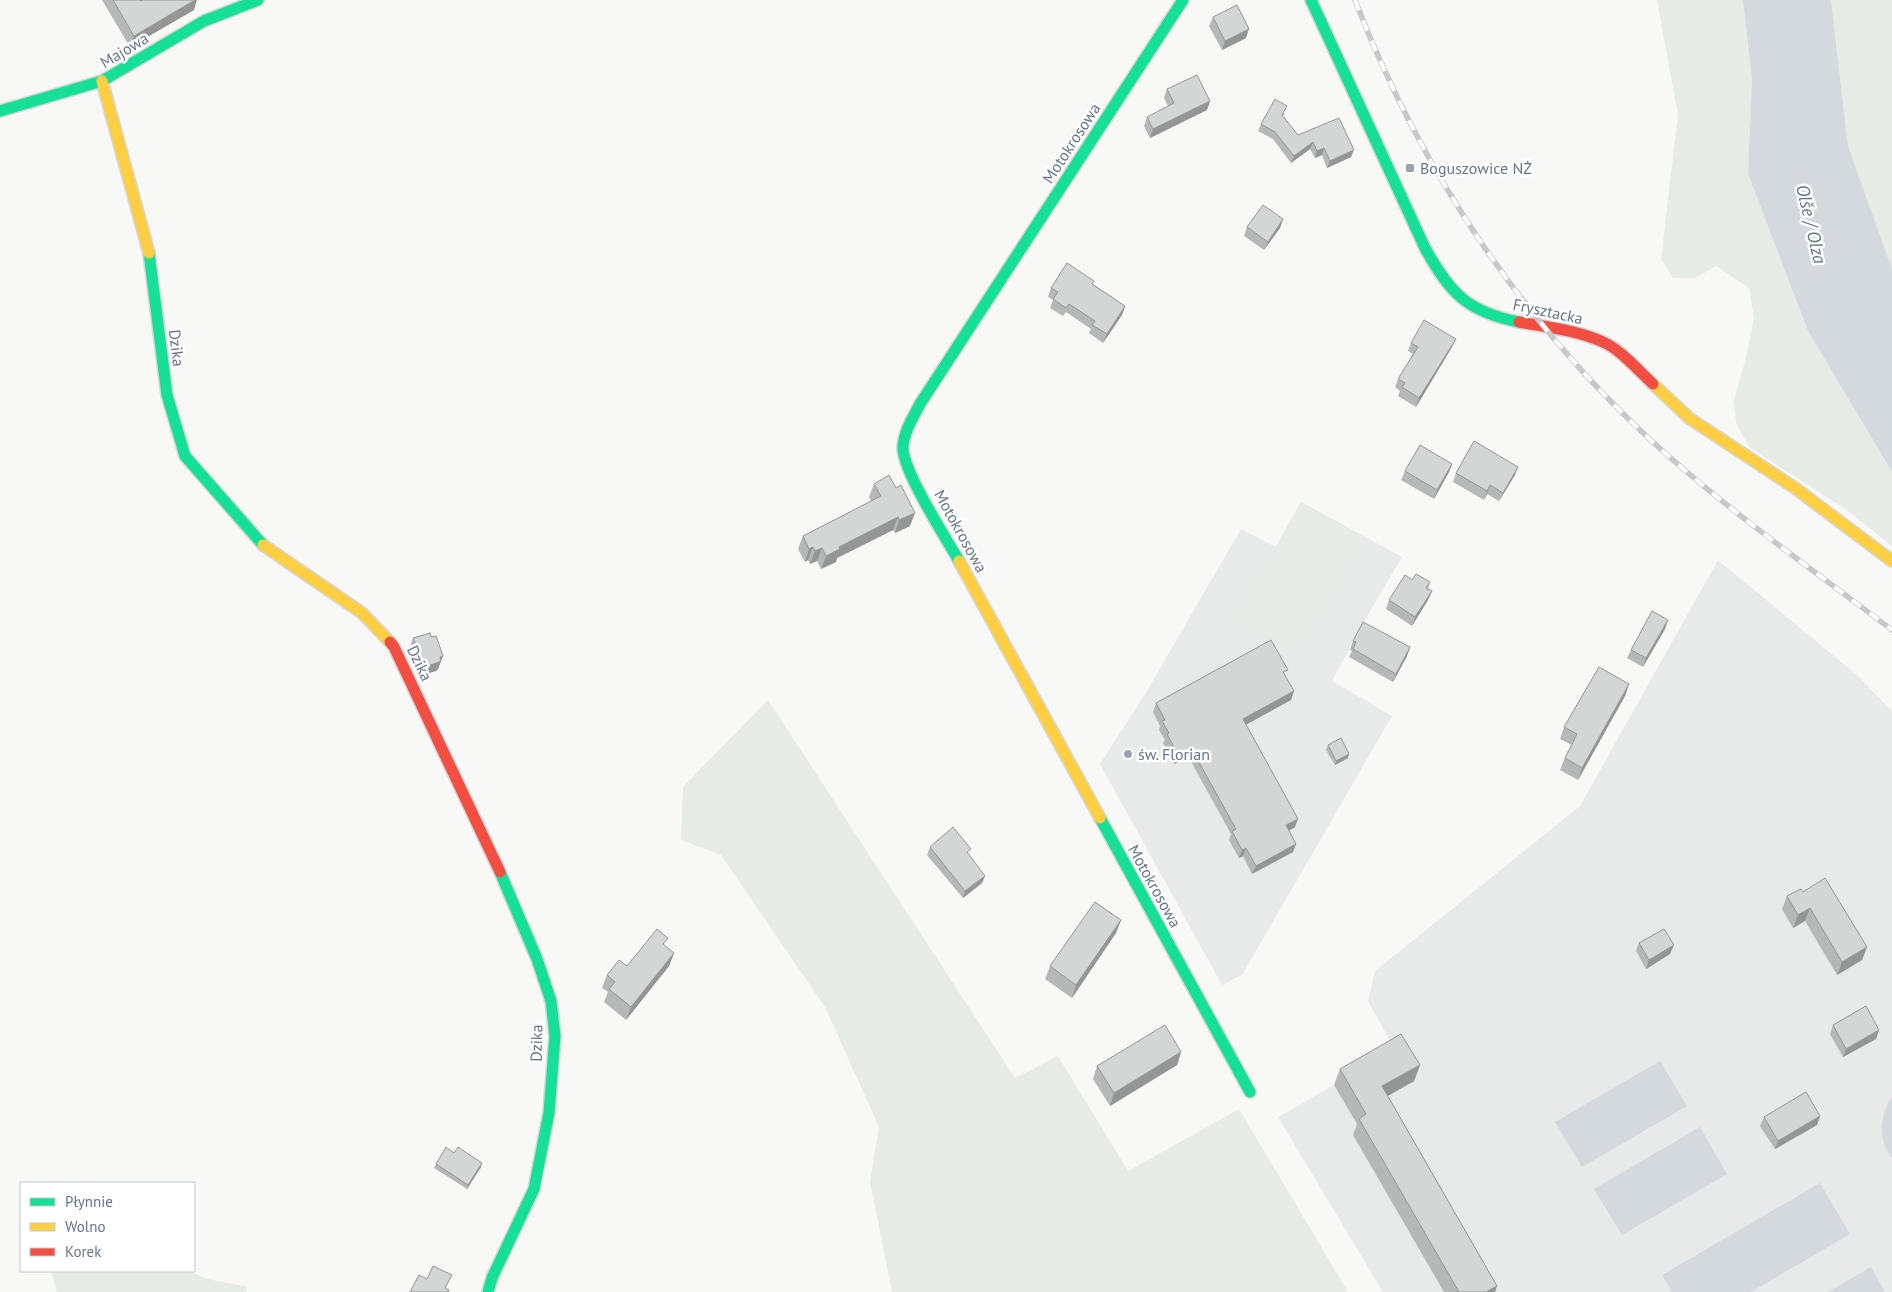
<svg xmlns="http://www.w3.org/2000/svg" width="1892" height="1292" font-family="'PT Sans',sans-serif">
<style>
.built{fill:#e8e9e9}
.green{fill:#e7ebe5}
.water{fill:#d3d9dd}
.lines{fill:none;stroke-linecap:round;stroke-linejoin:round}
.fast-casing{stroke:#d4d6d7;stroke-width:14}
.slow-casing{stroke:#d4d6d7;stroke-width:14}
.jam-casing{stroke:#d4d6d7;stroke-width:14}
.fast{stroke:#16e098;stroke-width:11}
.slow{stroke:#ffcf43;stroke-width:11}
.jam{stroke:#f24e42;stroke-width:11}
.rail-casing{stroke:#c7c8c9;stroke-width:5.5}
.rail{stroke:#fff;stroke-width:4;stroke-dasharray:11;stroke-linecap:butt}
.wall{fill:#b6b7b7}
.shaded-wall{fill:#949595}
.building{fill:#d4d5d5;stroke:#949595}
.poi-dot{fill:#99a2b0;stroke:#fff;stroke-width:2}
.labels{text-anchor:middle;stroke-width:5;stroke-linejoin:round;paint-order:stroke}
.street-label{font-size:16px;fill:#667489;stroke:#fff}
.poi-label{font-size:16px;fill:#667489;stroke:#fff;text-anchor:start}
.water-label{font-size:18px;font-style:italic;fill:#627684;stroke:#fff}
</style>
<rect width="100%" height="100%" fill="#f8f8f7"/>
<g class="built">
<polygon points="1301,502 1402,557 1366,618 1332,681 1392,716 1242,975 1222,985 1100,764 1144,696 1241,529 1276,547"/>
<polygon points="1718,560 1858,676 1892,711 1892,1292 1383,1292 1278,1117 1395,1050 1368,1001 1375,971 1580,806"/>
</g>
<g class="green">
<polygon points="1657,0 1743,0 1752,79 1748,174 1808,331 1892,472 1892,546 1847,510 1749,447 1736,423 1734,401 1746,358 1754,318 1749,288 1716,266 1696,278 1673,278 1661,259 1678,115"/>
<polygon points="1831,0 1892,0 1892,269 1848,146"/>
<polygon points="1301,502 1365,537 1297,656 1234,621"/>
<polygon points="768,700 1015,1078 1058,1056 1128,1171 1239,1109 1348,1292 892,1292 870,1182 879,1127 825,1007 721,855 681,840 683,787"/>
<polygon points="51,1271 189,1271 207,1279 245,1286 247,1292 57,1292"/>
</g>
<g class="water">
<polygon points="1743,0 1831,0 1848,146 1892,269 1892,472 1808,331 1748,174 1752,79"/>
<polygon points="1660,1061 1687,1106 1582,1167 1555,1122"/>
<path d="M1892,1097V1158C1877,1140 1880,1114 1892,1097Z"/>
<polygon points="1700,1127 1727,1174 1622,1235 1594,1189"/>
<polygon points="1820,1183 1850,1234 1751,1292 1672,1292 1662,1275"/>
<polygon points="1871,1267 1885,1292 1828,1292"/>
</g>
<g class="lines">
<g class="fast-casing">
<g id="fast">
<path d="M1311,0L1425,248C1450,293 1467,312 1519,322"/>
<polyline points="0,111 102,81 204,21 258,0"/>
<polyline points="149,253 167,395 185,456 263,545"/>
<path d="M959,561C946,538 902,470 903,447C904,431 913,418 920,404L1183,0"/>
<polyline points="1100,818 1250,1092"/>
<polyline points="488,1292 492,1278 534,1189 549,1113 555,1036 551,1001 537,959 500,872"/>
</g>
</g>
<g class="slow-casing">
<g id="slow">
<polyline points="102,81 149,253"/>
<polyline points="1653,384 1689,418 1795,488 1892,561"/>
<polyline points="263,545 362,613 390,642"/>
<polyline points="959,561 1100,818"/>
</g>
</g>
<g class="jam-casing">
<g id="jam">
<path d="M1519,322C1546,327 1577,330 1603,342C1620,349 1639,371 1653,384"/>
<polyline points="390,642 394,647 500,872"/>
</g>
</g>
<use href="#fast" class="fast"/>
<use href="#slow" class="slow"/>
<use href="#jam" class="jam"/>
<g class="rail-casing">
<path id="rail" d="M1355,0C1422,174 1526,329 1665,453C1737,517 1816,572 1892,630"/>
</g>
<use href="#rail" class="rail"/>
</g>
<g class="wall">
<polygon points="102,0 140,0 141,1 194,10 130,47"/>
<polygon points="1213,17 1246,38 1222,50 1209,26"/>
<polygon points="1167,89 1210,101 1207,110 1150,138 1144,126 1147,117 1168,106 1164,98"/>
<polygon points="1285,113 1283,116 1298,135 1351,157 1327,168 1322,155 1315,158 1310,149 1291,163 1273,139 1258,131 1261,124"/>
<polygon points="1283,219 1280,228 1264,250 1244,236 1247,227"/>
<polygon points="1093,284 1125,306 1122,315 1103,343 1089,333 1091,329 1066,312 1063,316 1050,308 1053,300 1048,297 1051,288"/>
<polygon points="1411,343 1452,347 1416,407 1398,396 1400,391 1395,387 1398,379 1413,354 1408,351"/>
<polygon points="1452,464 1449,472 1434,499 1401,480 1405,471"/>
<polygon points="1456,473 1515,475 1499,501 1487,494 1484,500 1453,482"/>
<polygon points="874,484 910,526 895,533 893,530 837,558 836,562 821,569 817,561 810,564 808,560 805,562 798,549 803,536 871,501 869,497"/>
<polygon points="1412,580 1430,582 1428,589 1432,591 1428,600 1412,626 1386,609 1389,600"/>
<polygon points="1668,620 1665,629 1643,667 1627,658 1631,650"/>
<polygon points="431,637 443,656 438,669 436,671 422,675 410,647 413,638"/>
<polygon points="1353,641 1410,647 1407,656 1393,682 1349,657 1352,651 1350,650"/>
<polygon points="1285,676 1294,691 1291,700 1246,724 1295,827 1289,831 1296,844 1293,852 1252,874 1243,856 1239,858 1229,840 1231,834 1188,756 1174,764 1163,743 1165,740 1159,730 1160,726 1153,712 1156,703"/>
<polygon points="1629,684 1625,696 1578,780 1560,770 1565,758 1572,745 1560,739 1564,727"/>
<polygon points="1328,745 1348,758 1335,765 1326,750"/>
<polygon points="930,847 985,876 982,883 963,898 927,855"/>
<polygon points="1803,892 1867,947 1862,960 1837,975 1805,921 1793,928 1782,909 1787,896"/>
<polygon points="1121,920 1116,933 1072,998 1045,979 1050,966"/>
<polygon points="1639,943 1670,954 1646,969 1636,951"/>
<polygon points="665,946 674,953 669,966 626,1020 604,1002 608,992 602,988 607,975 627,966"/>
<polygon points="1833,1025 1879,1030 1876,1039 1843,1057 1830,1034"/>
<polygon points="1181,1052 1177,1065 1110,1106 1093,1079 1097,1066"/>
<polygon points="1420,1065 1414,1081 1388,1096 1497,1286 1495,1292 1444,1292 1353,1135 1357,1124 1334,1085 1340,1069"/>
<polygon points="1820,1116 1817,1125 1775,1149 1760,1126 1764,1117"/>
<polygon points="436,1164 481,1167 467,1189 434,1168"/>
</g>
<g class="shaded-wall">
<polygon points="195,0 197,0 194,10 130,47 134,36"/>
<polygon points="1249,29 1246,38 1222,50 1225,41"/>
<polygon points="1210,101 1207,110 1150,138 1153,129"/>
<polygon points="1313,142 1310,149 1291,163 1294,156"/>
<polygon points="1324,148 1322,155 1315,158 1317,151"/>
<polygon points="1354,150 1351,157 1327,168 1330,161"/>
<polygon points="1283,219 1280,228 1264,250 1268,242"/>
<polygon points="1125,306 1122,315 1103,343 1107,334"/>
<polygon points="1456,339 1452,347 1416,407 1419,398"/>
<polygon points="1452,464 1449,472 1434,499 1437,490"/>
<polygon points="1518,467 1515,475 1499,501 1503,493"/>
<polygon points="1490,485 1487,494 1484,500 1487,491"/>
<polygon points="915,513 910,526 895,533 899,520"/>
<polygon points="898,517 893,530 837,558 836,562 821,569 826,556 839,547"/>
<polygon points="813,547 808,560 805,562 809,549"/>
<polygon points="822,548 817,561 810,564 815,551"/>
<polygon points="1432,591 1428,600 1412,626 1415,617"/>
<polygon points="1668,620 1665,629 1643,667 1646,658"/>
<polygon points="1410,647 1407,656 1393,682 1396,674"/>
<polygon points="443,656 438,669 436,671 422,675 425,667"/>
<polygon points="1629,684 1625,696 1578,780 1582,768"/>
<polygon points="1294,691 1291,700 1240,728 1243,719"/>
<polygon points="1191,748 1188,756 1174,764 1178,755"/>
<polygon points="1349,754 1348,758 1335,765 1336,761"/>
<polygon points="1298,819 1295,827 1283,834 1286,825"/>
<polygon points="1296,844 1293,852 1252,874 1256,866"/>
<polygon points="1246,848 1243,856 1239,858 1242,850"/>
<polygon points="985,876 982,883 963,898 965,891"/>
<polygon points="1810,908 1805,921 1793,928 1798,915"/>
<polygon points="1121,920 1116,933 1072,998 1076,985"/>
<polygon points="1674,945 1670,954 1646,969 1649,960"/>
<polygon points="1867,947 1862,960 1837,975 1842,962"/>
<polygon points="674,953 669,966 626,1020 631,1007"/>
<polygon points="1879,1030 1876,1039 1843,1057 1846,1049"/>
<polygon points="1181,1052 1177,1065 1110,1106 1114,1093"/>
<polygon points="1420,1065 1414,1081 1377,1102 1382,1086"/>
<polygon points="1820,1116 1817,1125 1775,1149 1778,1141"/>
<polygon points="482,1163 481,1167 467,1189 468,1185"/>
<polygon points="1497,1286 1495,1292 1486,1292"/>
</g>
<g class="building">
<polygon points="113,0 140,0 141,1 142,0 195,0 134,36"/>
<polygon points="1237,5 1249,29 1225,41 1213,17"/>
<polygon points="1197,75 1210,101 1153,129 1147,117 1174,103 1167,89"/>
<polygon points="1275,99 1287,106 1282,115 1298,135 1339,118 1354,150 1330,161 1324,148 1317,151 1313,142 1294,156 1275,132 1261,124"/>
<polygon points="1263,205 1283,219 1268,242 1247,227"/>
<polygon points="1067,263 1094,281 1092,284 1125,306 1107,334 1092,325 1095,321 1069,304 1066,308 1053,299 1058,292 1051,288"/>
<polygon points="1424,320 1456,339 1419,398 1402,387 1405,383 1398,379 1418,347 1411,343"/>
<polygon points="1474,441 1518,467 1503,493 1490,485 1487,491 1456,473"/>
<polygon points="1420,445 1452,464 1437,490 1405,471"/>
<polygon points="889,475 896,488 901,485 915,513 899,520 898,517 839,547 840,549 826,556 822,548 815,551 813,547 809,549 803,536 881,496 874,484"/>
<polygon points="1416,574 1430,582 1426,588 1432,591 1415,617 1389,600 1405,575 1412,580"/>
<polygon points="1652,611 1668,620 1646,658 1631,650"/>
<polygon points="1363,622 1410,647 1396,674 1353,649 1356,642 1353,641"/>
<polygon points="430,633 431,637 436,636 443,656 440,657 441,660 439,662 425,667 413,638"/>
<polygon points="1271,640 1288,670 1283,672 1294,691 1243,719 1298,819 1286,825 1296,844 1256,866 1246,848 1242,850 1232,831 1236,829 1191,748 1178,755 1167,734 1169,733 1162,721 1165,720 1156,703"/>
<polygon points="1599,667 1629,684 1582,768 1565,758 1577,734 1564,727"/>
<polygon points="1341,738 1349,754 1336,761 1328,745"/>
<polygon points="953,827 971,849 967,852 985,876 965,891 930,847"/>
<polygon points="1825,878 1867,947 1842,962 1810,908 1798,915 1787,896 1801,889 1803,892"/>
<polygon points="1095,902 1121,920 1076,985 1050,966"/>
<polygon points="657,929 668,938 663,944 674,953 631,1007 609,989 615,982 607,975 619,960 627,966"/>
<polygon points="1664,929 1674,945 1649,960 1639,943"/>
<polygon points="1866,1006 1879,1030 1846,1049 1833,1025"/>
<polygon points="1165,1025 1181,1052 1114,1093 1097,1066"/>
<polygon points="1401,1034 1420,1065 1382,1086 1497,1286 1486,1292 1459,1292 1359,1119 1366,1114 1340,1069"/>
<polygon points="1806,1092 1820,1116 1778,1141 1764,1117"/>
<polygon points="446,1147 454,1153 458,1147 482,1163 468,1185 436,1164"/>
<polygon points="433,1266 452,1275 445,1288 449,1290 448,1292 410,1292 419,1275 427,1279"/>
</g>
<g class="poi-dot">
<rect x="1405" y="163" width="10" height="10" rx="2.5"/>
<circle cx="1128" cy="754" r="5"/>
</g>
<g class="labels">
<g class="street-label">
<text transform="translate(124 50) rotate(-31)" y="6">Majowa</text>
<text transform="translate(1071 143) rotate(-57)" y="6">Motokrosowa</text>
<text transform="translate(1548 311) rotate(12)" y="6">Frysztacka</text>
<text transform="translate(177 348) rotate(83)" y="6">Dzika</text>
<text transform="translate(961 531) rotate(61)" y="6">Motokrosowa</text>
<text transform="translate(420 663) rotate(64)" y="6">Dzika</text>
<text transform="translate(1155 886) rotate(61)" y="6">Motokrosowa</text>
<text transform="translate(536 1043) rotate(-89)" y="6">Dzika</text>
</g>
<g class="poi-label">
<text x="1420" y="174">Boguszowice NŻ</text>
<text x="1138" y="760">św. Florian</text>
</g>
<g class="water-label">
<text transform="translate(1811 224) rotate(77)" y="6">Olše / Olza</text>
</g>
</g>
<rect x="20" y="1182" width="175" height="90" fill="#ffffff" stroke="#c2c7d0"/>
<rect x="30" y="1198" width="25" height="8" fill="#16e098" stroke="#c2c7d0"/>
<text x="65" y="1207" font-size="15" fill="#667489">Płynnie</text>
<rect x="30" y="1223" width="25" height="8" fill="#ffcf43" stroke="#c2c7d0"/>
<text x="65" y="1232" font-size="15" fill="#667489">Wolno</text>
<rect x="30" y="1248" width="25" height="8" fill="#f24e42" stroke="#c2c7d0"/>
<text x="65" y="1257" font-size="15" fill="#667489">Korek</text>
</svg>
